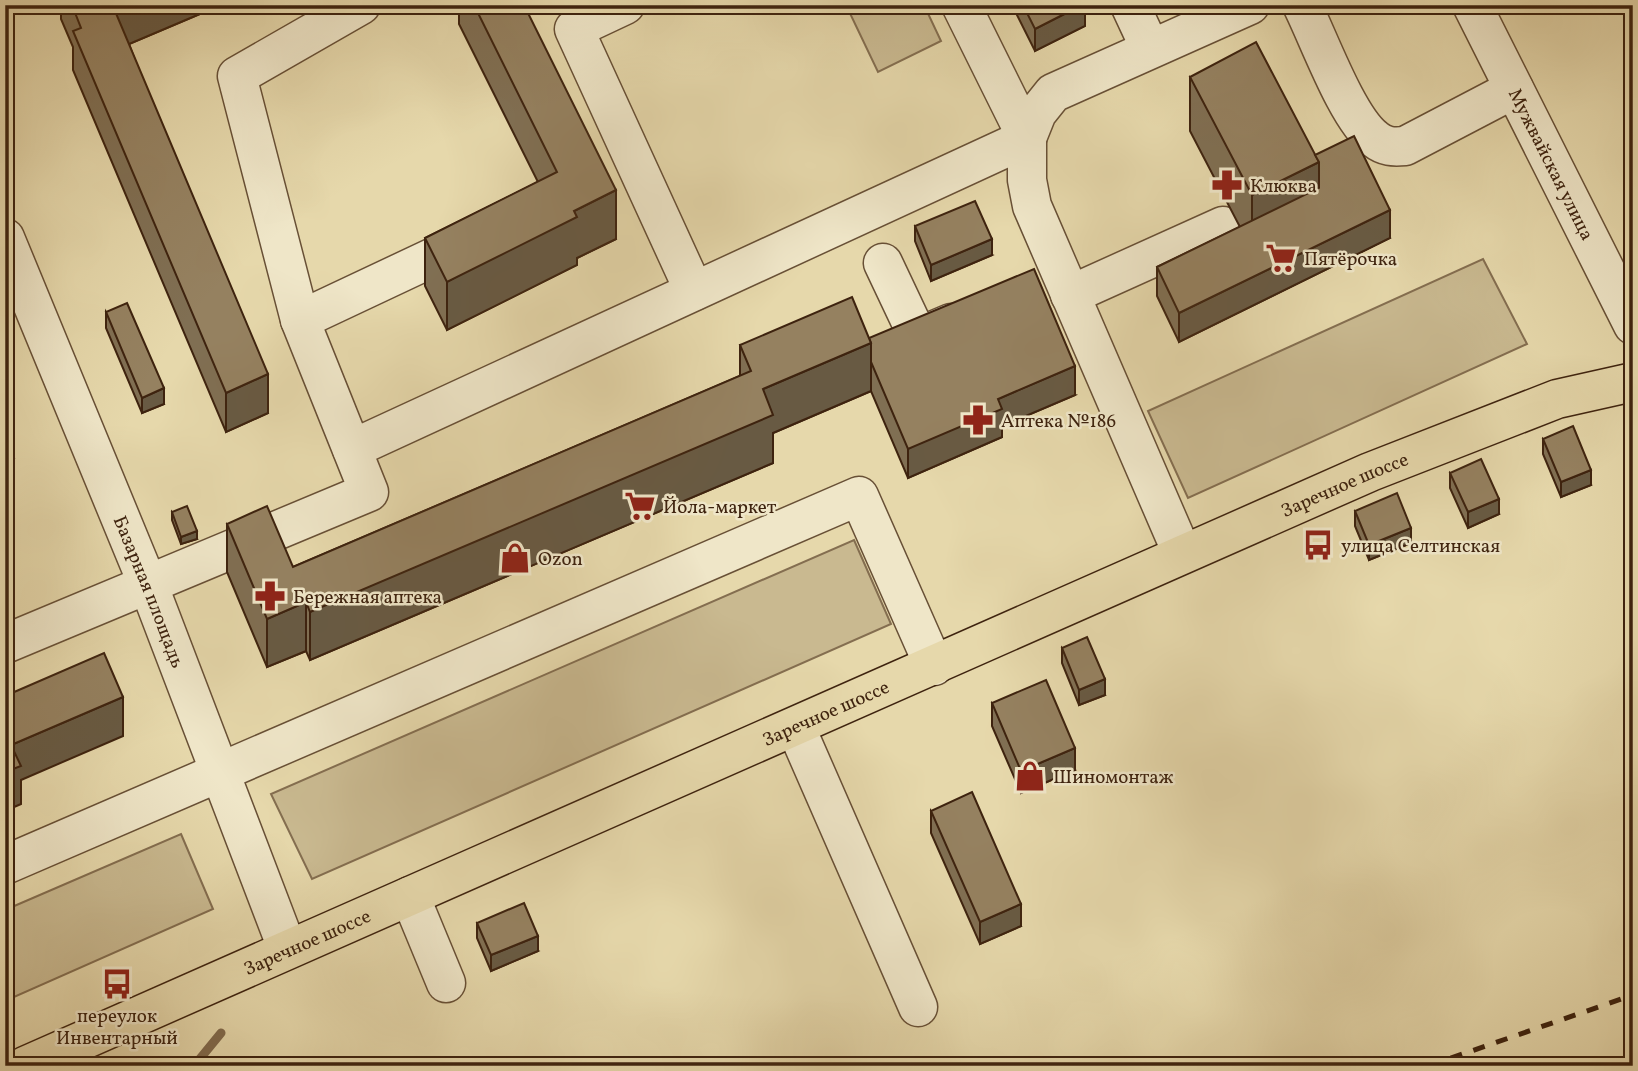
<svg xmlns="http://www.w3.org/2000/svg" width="1638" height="1071" font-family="Vollkorn,serif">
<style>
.green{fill:#c9b990;stroke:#846e50;stroke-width:2}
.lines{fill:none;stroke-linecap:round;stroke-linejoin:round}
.stream{stroke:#816a4d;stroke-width:9}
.minor-casing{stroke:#685036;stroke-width:41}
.major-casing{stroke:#3e230f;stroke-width:41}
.minor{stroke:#efe6c8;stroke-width:38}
.major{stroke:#e6d8ab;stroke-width:38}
.rail{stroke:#3e230f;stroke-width:5;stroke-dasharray:12 12;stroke-linecap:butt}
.wall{fill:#806f53;stroke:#3e230f;stroke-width:2}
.shaded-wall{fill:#685a43;stroke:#3e230f;stroke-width:2}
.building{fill:#958160;stroke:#3e230f;stroke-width:2}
.labels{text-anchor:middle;stroke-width:5;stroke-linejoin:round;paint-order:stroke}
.street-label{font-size:19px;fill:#3e230f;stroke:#efe6c8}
.poi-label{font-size:19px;fill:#3e230f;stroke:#efe6c8;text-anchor:start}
</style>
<rect width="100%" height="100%" fill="#e6d8ab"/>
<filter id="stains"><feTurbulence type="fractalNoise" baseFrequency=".00286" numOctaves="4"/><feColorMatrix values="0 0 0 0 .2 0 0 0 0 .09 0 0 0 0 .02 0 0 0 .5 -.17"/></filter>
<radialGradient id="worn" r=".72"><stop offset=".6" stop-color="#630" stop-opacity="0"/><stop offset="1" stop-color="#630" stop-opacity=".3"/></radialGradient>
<g class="green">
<polygon points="846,5 924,5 941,41 878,72"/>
<polygon points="1483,259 1527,344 1188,498 1148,411"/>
<polygon points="854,540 891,624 312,879 271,794"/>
<polygon points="181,834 213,909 5,1001 5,910"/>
</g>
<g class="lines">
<polyline class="stream" points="194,1066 221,1033"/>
<g class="minor-casing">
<g id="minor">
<polyline points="625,5 574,29 694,291"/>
<polyline points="961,5 1027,138 1027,180 1032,206 1182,553"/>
<polyline points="1130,5 1150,48"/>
<path d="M1302,5C1319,39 1347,118 1375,139C1385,147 1393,147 1405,146L1514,89"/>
<path id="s1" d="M1472,5L1633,325"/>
<path id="s2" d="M5,238L153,597L287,948"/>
<polyline points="883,263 918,337 951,323"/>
<polyline points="1070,295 1223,226"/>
<polyline points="300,320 472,239"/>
<polyline points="352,449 1027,138 1037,113 1053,93 1250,5"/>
<polyline points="5,644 369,492 300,320 237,76 361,5"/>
<polyline points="796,728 918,1007"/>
<polyline points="5,865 859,496 934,666"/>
<polyline points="410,896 446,983"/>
</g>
</g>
<g class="major-casing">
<g id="major">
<path id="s3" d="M25,1066L1370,472L1557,399L1633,382"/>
</g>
</g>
<use href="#minor" class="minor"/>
<use href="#major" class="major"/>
<polyline class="rail" points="1428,1066 1633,995"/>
</g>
<g class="wall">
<polygon points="61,5 221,5 129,44 268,413 226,432 73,70 73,47 61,19"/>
<polygon points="459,5 524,5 616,239 577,258 577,265 447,330 425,286 425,238 538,182 459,24"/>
<polygon points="1012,5 1085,5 1085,26 1035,51"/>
<polygon points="1190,77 1315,155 1390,238 1179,342 1157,296 1157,267 1240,227 1190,131"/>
<polygon points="915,226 992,255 931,281 915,241"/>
<polygon points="106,312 164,404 142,413 106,328"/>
<polygon points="869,338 1075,395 1002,426 1002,437 908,478 871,391 773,433 773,463 310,660 306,651 267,667 227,572 227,524 293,567 740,376 740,345"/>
<polygon points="1543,439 1591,485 1561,497 1543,454"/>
<polygon points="1450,473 1499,514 1468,528 1450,488"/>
<polygon points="1355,511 1411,543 1369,560 1355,526"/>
<polygon points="172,512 197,539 181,544 172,520"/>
<polygon points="1062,648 1105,695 1079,705 1062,663"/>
<polygon points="992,703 1075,770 1021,793 992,726"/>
<polygon points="931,811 1021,926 980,944 931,833"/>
<polygon points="477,923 538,951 491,971 477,938"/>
</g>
<g class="shaded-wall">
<polygon points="129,5 221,5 115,50 115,11"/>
<polygon points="1082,5 1085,5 1085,26 1035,51 1035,29"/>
<polygon points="1319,162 1319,217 1252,249 1252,195"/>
<polygon points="616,190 616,239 577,258 577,265 447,330 447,282 574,211"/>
<polygon points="1390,210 1390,238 1179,342 1179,313"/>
<polygon points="992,239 992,255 931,281 931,265"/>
<polygon points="871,343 871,391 773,433 773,463 310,660 310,612 763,389"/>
<polygon points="1075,366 1075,395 1002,426 1002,437 908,478 908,449 998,399"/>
<polygon points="268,374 268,413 226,432 226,393"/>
<polygon points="164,388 164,404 142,413 142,398"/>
<polygon points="14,458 14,497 5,500 5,462"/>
<polygon points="1591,470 1591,485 1561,497 1561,482"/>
<polygon points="1499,499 1499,514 1468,528 1468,512"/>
<polygon points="1411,528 1411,543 1369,560 1369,545"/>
<polygon points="197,531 197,539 181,544 181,537"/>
<polygon points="306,602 306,651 267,667 267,619"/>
<polygon points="1105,679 1105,695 1079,705 1079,690"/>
<polygon points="123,697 123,736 21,780 21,804 5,811 5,772 11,745"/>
<polygon points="1075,748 1075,770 1021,793 1021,771"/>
<polygon points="1021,904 1021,926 980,944 980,922"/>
<polygon points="538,936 538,951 491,971 491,955"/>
</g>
<g class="building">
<polygon points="72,5 129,5 115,11 268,374 226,393 73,31 81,28"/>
<polygon points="474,5 524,5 616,190 574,211 577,217 447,282 425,238 557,172"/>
<polygon points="1023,5 1082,5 1035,29"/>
<polygon points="1256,42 1319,162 1252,195 1190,77"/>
<polygon points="1354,136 1390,210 1179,313 1157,267 1319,188 1319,162 1315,155"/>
<polygon points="975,201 992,239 931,265 915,226"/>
<polygon points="1034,269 1075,366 998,399 1002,409 908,449 871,362 871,343 869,338"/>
<polygon points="852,297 871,343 763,389 773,415 310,612 306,602 267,619 227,524 267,506 293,567 751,371 740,345"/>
<polygon points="127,303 164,388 142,398 106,312"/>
<polygon points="1573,426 1591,470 1561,482 1543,439"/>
<polygon points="5,438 14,458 5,462"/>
<polygon points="1481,459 1499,499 1468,512 1450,473"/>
<polygon points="1397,493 1411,528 1369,545 1355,511"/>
<polygon points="187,506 197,531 181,537 172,512"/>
<polygon points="1087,637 1105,679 1079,690 1062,648"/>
<polygon points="104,653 123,697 11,745 21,766 5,772 5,696"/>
<polygon points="1046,680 1075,748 1021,771 992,703"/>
<polygon points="972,792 1021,904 980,922 931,811"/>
<polygon points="524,903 538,936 491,955 477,923"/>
</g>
<defs>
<g id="pharmacy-bare" transform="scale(2.415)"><path d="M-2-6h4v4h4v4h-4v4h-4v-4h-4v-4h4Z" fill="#8f2418" stroke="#efe6c8" stroke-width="2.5" paint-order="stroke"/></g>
<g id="supermarket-bare" transform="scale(2.415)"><path d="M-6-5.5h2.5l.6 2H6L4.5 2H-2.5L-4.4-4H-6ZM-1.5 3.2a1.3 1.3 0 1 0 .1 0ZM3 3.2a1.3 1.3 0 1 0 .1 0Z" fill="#8f2418" stroke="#efe6c8" stroke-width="2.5" paint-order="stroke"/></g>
<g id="bus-bare" transform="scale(2.415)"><path d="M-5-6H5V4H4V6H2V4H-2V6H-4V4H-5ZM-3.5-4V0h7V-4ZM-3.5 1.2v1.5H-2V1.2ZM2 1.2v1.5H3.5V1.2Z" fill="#8f2418" stroke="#efe6c8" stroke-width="2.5" paint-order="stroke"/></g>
<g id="shop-bare" transform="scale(2.415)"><path d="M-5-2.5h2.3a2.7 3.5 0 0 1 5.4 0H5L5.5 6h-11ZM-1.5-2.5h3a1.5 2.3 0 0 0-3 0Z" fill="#8f2418" stroke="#efe6c8" stroke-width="2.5" paint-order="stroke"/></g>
</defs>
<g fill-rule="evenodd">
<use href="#pharmacy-bare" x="1227" y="185"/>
<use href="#supermarket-bare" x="1281" y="258"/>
<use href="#pharmacy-bare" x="978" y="420"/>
<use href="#supermarket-bare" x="640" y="506"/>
<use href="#bus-bare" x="1318" y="545"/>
<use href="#shop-bare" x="515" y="558"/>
<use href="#pharmacy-bare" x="270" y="596"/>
<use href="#shop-bare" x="1030" y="776"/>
<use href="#bus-bare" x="117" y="984"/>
</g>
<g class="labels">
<g class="street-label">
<text dy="7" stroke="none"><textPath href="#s1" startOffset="178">Мужвайская улица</textPath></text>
<text dy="7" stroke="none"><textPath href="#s3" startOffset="1442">Заречное шоссе</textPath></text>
<text dy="7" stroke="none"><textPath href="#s2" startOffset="382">Базарная площадь</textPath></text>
<text dy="7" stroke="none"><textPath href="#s3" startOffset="875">Заречное шоссе</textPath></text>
<text dy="7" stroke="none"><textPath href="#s3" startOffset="308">Заречное шоссе</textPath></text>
</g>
<g class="poi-label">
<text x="1250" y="192">Клюква</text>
<text x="1304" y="265">Пятёрочка</text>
<text x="1001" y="427">Аптека №186</text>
<text x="663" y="513">Йола-маркет</text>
<text x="1341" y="552">улица Селтинская</text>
<text x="538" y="565">Ozon</text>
<text x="293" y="603">Бережная аптека</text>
<text x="1053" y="783">Шиномонтаж</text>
<text x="117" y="1022" text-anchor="middle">переулок<tspan x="117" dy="22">Инвентарный</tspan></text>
</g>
</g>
<rect width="1638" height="1071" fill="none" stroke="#e6d8ab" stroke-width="28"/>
<rect x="7" y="7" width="1624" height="1057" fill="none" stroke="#3e230f" stroke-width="3.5"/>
<rect x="14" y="14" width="1610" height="1043" fill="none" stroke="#3e230f" stroke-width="2"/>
<rect width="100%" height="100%" filter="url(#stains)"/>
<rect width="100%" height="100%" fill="url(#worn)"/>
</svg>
